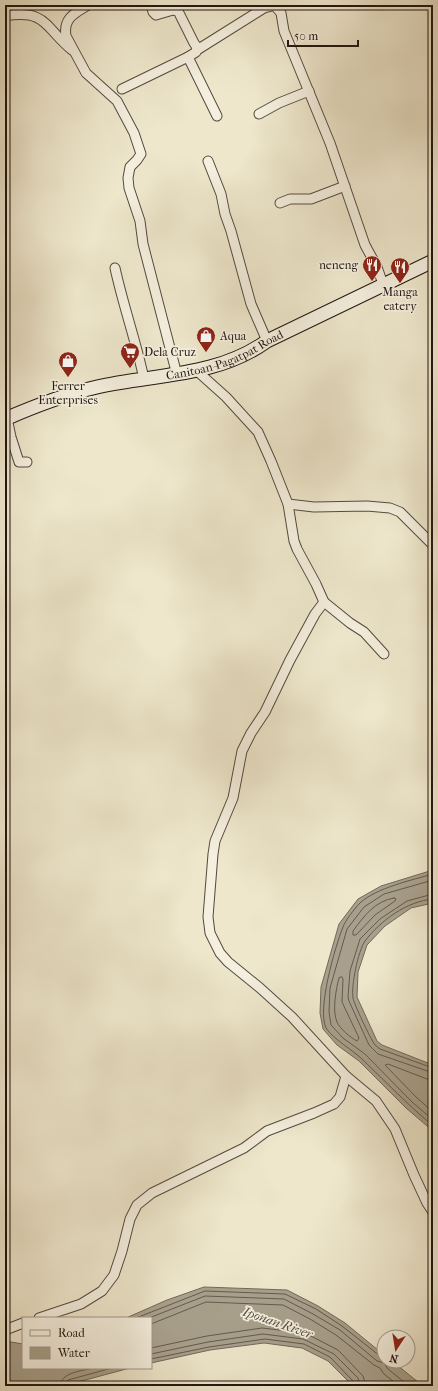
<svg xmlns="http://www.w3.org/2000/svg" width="438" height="1391" font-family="'IM FELL French Canon',serif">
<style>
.water{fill:#a8a08c;stroke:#72685b}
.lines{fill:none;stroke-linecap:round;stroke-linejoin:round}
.shore{stroke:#645a4e;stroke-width:1}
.street-casing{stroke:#544a40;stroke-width:11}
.secondary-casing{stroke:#211511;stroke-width:15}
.street{stroke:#f4efde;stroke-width:9}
.secondary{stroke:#f4efde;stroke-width:13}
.labels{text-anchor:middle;stroke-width:3.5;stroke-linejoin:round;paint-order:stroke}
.poi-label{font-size:12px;fill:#211511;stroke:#f4efde}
.street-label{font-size:12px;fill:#211511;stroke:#f4efde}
.water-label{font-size:13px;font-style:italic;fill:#574d42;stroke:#f4efde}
</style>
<rect width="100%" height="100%" fill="#eee7cc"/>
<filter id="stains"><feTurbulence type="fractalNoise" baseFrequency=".005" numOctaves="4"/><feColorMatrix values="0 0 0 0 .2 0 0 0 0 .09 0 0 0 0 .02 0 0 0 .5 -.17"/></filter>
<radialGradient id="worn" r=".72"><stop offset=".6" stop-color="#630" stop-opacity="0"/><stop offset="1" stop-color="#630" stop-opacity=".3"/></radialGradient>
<g class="water">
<polygon points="433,870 433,903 411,908 385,926 367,945 358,972 357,997 377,1041 382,1045 433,1065 433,1131 406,1108 359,1061 337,1045 323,1029 320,1013 321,987 339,924 358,899 381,886"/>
<polygon points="204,1287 287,1290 318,1306 345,1323 384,1355 384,1361 392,1361 423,1386 353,1386 328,1361 302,1348 264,1343 210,1350 151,1363 151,1318 126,1318 167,1300"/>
<polygon points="5,1341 23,1344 23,1368 130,1368 63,1386 5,1386"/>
</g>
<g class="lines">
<g class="shore">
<path d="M433,874C412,880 376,888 360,903C355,908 345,921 343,927C335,947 317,1009 326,1028C333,1039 353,1050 363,1060C386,1082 408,1105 433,1126"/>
<polyline points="433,880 384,894 364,907 347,929 330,988 329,1012 331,1025 343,1038 365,1054 412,1102 433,1120"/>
<polyline points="433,894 407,901 380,919 360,939 350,971 348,997 349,1001 369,1045 378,1054 433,1073"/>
<path d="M394,898L396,899L395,901L375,915L356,935H353V931C364,916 375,901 394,898Z"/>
<path d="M433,899C407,901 380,921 365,941C358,951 351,986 353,998C354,1004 370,1038 375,1045L380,1049L433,1068"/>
<path d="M342,977L343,979L342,1002L359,1038L357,1041C351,1038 340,1029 337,1022C332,1011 336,989 339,978Z"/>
<polyline points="433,1079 427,1079 388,1064 385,1065 416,1097 433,1112"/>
<polyline points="136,1318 205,1291 285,1294 316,1309 342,1326 380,1356 384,1357"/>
<polyline points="149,1318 205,1296 284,1299 313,1314 340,1330 377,1361 384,1363 388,1369 409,1386"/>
<polyline points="151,1324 206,1302 283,1305 310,1319 336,1335 374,1365 380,1368 384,1374 399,1386"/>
<polyline points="151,1348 207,1336 262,1328 305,1333 338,1350 363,1376 366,1386"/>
<polyline points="151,1354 208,1342 263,1334 303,1339 334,1354 358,1378 360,1386"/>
<polyline points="151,1359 209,1347 265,1339 304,1344 330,1357 354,1382 355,1386"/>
<path d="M60,1386C61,1372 82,1371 93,1368"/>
<polyline points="65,1386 66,1382 68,1380 112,1368"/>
</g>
<g class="street-casing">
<g id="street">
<path d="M88,5C75,13 63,18 66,36L86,73L117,101L134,133L141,154L137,160L130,167L128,178L129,188L140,221L143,244L177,375"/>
<polyline points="151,5 153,12 156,15 173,10 178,11 194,43 197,47 196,52 188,57 217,116"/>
<path d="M5,16C47,9 45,28 72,50"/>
<polyline points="197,50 264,8 272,6 275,6 281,13 284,31 330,143 365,245 377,267 383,284"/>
<polyline points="122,89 188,57"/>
<polyline points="259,114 279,103 309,91"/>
<polyline points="208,161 221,194 225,214 231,231 251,304 267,341"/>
<polyline points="280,203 290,199 311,199 345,186"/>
<path d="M115,268C123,305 136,341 144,379"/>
<polyline points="197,371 226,397 258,432 271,461 288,504 294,541 297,549 316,584 324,602 315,614 290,660 265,712 251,733 242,751 233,798 215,841 213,854 208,917 210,933 220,953 228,962 260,988 292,1017 346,1076 376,1101 395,1129 414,1175 427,1203 433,1212"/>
<polyline points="7,418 11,437 19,462 27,462"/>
<polyline points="288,504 314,507 367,506 390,508 400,512 433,545"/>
<polyline points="324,602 350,623 364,632 384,654"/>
<polyline points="39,1318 81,1304 102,1291 114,1275 122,1251 130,1219 137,1205 152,1193 244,1148 267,1131 314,1113 334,1104 340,1097 346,1076"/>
<polyline points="5,1330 23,1323"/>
</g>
</g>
<g class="secondary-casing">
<g id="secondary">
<path id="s1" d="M5,419C35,406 66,394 97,387C155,374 217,377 267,341L433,261"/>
</g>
</g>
<use href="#street" class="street"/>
<use href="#secondary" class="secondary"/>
</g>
<defs>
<g id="restaurant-pin" transform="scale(1)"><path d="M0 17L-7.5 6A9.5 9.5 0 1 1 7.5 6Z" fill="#8f2418" stroke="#f4efde"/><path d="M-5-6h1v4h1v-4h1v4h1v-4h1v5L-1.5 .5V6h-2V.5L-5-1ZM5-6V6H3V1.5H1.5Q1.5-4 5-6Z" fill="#fff"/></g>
<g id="shop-pin" transform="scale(1)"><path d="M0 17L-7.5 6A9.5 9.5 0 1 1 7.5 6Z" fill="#8f2418" stroke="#f4efde"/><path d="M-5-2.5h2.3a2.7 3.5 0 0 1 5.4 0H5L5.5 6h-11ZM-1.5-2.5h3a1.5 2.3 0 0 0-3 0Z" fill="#fff"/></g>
<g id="supermarket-pin" transform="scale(1)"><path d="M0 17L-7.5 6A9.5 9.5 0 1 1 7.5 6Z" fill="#8f2418" stroke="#f4efde"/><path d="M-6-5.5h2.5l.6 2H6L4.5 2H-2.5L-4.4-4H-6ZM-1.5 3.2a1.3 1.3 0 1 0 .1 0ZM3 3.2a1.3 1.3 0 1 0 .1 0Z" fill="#fff"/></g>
</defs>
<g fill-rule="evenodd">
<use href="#restaurant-pin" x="372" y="265"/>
<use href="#restaurant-pin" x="400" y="267"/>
<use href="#shop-pin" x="206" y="336"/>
<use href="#supermarket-pin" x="130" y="352"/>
<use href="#shop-pin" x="68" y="361"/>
</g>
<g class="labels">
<g class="poi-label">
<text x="358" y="269" text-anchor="end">neneng</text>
<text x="400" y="296">Manga<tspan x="400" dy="14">eatery</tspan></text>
<text x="220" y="340" text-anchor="start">Aqua</text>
<text x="144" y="356" text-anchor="start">Dela Cruz</text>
<text x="68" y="390">Ferrer<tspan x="68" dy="14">Enterprises</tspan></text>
</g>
<g class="street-label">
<text dy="4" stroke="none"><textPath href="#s1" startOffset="230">Canitoan-Pagatpat Road</textPath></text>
</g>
<g class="water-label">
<text transform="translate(278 1322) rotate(19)" y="5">Iponan River</text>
</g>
</g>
<rect width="438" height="1391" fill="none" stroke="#eee7cc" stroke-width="20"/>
<rect x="6" y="6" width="426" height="1379" fill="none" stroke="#211511" stroke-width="2"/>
<rect x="10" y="10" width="418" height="1371" fill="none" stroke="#211511"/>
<rect x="22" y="1317" width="130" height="52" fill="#f4efde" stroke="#a0988c"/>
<rect x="30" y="1330" width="20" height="6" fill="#f4efde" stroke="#a0988c"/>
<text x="58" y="1337" font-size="12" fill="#211511">Road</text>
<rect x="30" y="1347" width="20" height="12" fill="#a8a08c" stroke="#a0988c"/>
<text x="58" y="1357" font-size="12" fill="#211511">Water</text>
<g transform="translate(396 1349) rotate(192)"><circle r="19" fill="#f4efde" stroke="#a0988c"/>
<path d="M0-3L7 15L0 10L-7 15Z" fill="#8f2418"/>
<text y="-6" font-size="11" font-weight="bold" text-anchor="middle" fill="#211511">N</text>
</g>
<path d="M288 40v6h70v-6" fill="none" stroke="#211511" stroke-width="2"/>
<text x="294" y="40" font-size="12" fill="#211511" stroke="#f4efde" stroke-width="3" paint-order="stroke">50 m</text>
<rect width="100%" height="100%" filter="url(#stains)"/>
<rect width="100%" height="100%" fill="url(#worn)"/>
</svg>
